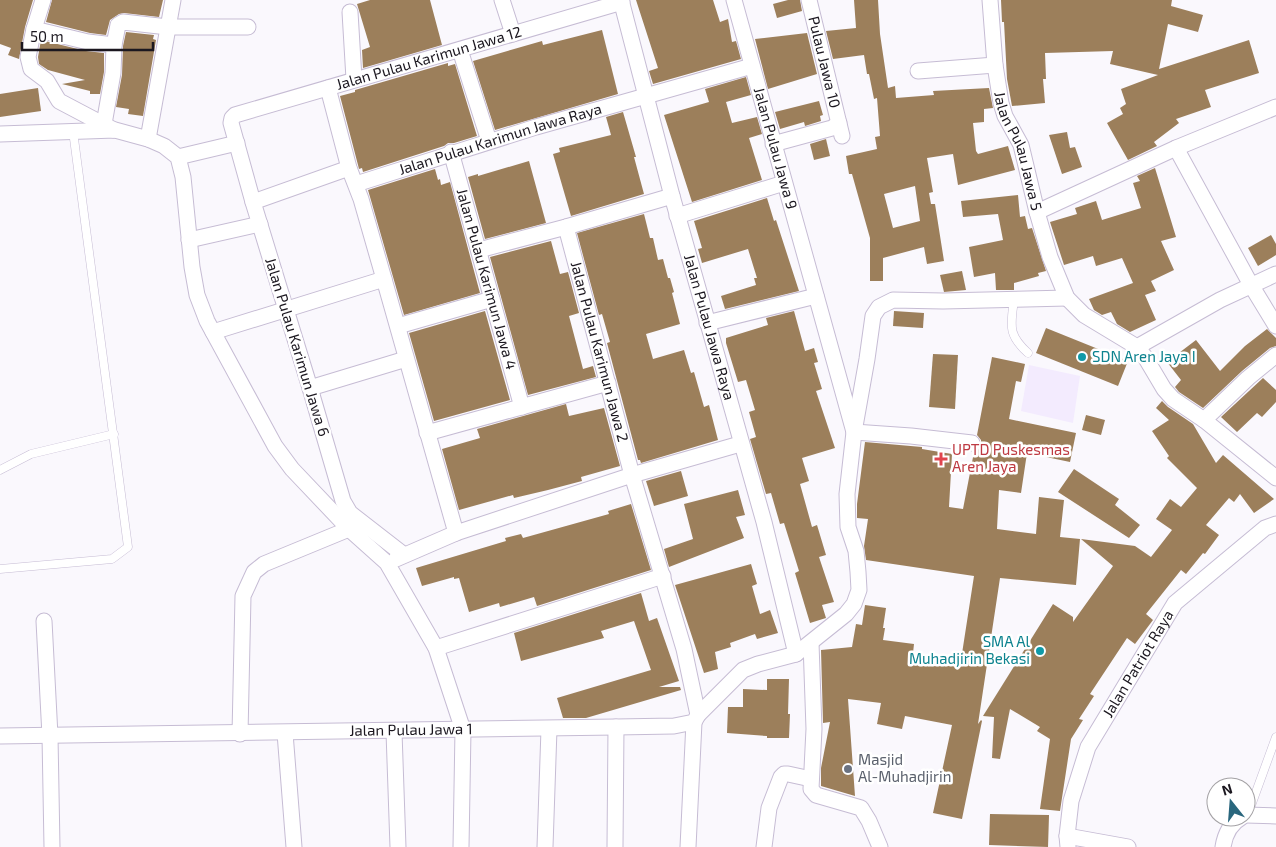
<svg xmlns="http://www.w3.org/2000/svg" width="1276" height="847" font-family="'Exo 2',sans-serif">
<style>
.built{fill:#f3ebfe}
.building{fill:#9c7f5b;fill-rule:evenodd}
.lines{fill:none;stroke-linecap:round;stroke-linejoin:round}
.lane-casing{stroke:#c6bcd4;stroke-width:9}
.street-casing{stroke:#c6bcd4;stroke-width:17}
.lane{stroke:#fff;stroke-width:8}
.street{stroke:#fff;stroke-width:15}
.culture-dot{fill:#0f9aa8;stroke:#fff;stroke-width:2}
.health-dot{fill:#e0444e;stroke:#fff;stroke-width:2}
.worship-dot{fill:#6b7280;stroke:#fff;stroke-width:2}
.labels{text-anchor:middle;stroke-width:5;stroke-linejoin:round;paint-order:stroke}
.street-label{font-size:15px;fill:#1b171f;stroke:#fff}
.culture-label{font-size:15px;fill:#0d838f;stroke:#fff;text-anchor:start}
.health-label{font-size:15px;fill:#be3a42;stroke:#fff;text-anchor:start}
.worship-label{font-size:15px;fill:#5b616d;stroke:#fff;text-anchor:start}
</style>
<rect width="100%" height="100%" fill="#faf8fd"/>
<polygon class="built" points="1029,365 1080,376 1073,423 1021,411"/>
<g class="building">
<polygon points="0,0 33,0 25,27 19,59 8,55 11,48 0,44"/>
<polygon points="52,0 163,0 159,17 124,13 119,14 110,20 106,35 90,33 46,22"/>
<polygon points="370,0 430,0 442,45 363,68 362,50 370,47 357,4"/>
<polygon points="636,0 713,0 720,22 728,19 732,42 736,41 741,59 653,84 649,71 658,68"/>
<polygon points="788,0 800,0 802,11 777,18 773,4"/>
<path d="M854,0H878L880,34L888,88L895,86L896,98L934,95L933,91L989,88L993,108L984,109V122L973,123L976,151L978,154L1008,146L1015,170L958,185L953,154L927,158L933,192L929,193L931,204H935L944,261L927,264L924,247L883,258V281H870V238L852,174H849L846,156L877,149L875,137L880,136L877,98L874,99L869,74H867L864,55L833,59L826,31L856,28ZM915,186L920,221L893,228L884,194Z"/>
<polygon points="1001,0 1172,0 1171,6 1203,15 1198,32 1168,24 1159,69 1249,40 1259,73 1205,90 1211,107 1176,119 1179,123 1154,142 1157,146 1128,160 1107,123 1123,114 1120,108 1126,104 1121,89 1158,75 1110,64 1113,51 1045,53 1046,79 1043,79 1045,103 1012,106 1007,79 1004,22 1002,22"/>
<polygon points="602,30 618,94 495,130 473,61 542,41 543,45"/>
<polygon points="126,32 154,35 153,39 156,40 143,116 128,114 129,109 116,107 122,75 123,46"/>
<polygon points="807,33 817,74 768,89 755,39"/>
<polygon points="41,40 86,51 104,53 104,72 100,94 90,94 90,91 62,84 85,80 48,70 39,64 38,57"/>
<polygon points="448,63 448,66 455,64 477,136 454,143 448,143 444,146 363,172 362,168 359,169 358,165 340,96 355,92 355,90"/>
<polygon points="746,77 751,95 726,102 732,123 757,117 762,134 749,138 762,180 692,202 664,115 709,102 705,89"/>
<polygon points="38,88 41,111 0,117 0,94"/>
<polygon points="819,101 823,115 820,116 821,121 805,126 804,122 780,129 775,112"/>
<polygon points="623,112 636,157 634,157 644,194 571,216 553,154 560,152 559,148 611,135 606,117"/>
<polygon points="1067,132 1070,148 1075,147 1082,167 1062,174 1049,135"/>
<polygon points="826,139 830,156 814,160 810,144"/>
<polygon points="529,161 546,223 485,239 468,177 478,174 478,176"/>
<polygon points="1155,168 1176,237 1161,241 1174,270 1151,281 1156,291 1145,295 1156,320 1130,332 1117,324 1111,312 1102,315 1094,310 1089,299 1133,283 1122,258 1096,266 1093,256 1064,265 1050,222 1077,214 1075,208 1096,201 1102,220 1141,208 1133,183 1140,181 1137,176"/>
<polygon points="435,169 438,180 440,179 441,185 450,182 480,293 404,315 368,190"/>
<polygon points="1018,195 1020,217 1025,216 1028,229 1032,228 1046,271 1038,273 1039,276 1014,283 1014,290 996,290 995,273 974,277 969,247 1003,240 998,214 963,217 961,201"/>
<polygon points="767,198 774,221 776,220 799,291 725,309 721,296 756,285 754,278 757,278 748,249 702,263 698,249 702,248 694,221"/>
<polygon points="644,214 650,238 653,238 658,260 663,259 668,278 670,278 674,292 672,293 680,324 646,334 653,359 684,350 691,373 694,372 704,407 709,405 718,440 641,463 640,460 638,460 607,343 610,342 602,314 599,315 577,233"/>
<polygon points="1271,235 1276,244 1276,255 1258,266 1248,248"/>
<polygon points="551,241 560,274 568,272 579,313 569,316 583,369 593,366 596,377 528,395 490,257"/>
<polygon points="962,271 966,290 944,292 940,275"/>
<polygon points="485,311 510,400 434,421 409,333"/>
<polygon points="794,311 805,351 814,348 818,362 814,363 822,389 816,391 835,448 802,458 809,481 800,484 812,527 817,525 826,555 819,557 834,602 822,605 826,618 810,623 795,573 799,571 784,523 780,524 771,493 766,494 750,439 756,437 749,412 755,410 746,380 738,382 726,343 726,338 768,325 766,318"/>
<polygon points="894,311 924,313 923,328 893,326"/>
<polygon points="1046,328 1128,361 1118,386 1036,353"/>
<polygon points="1267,329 1276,338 1276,346 1270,348 1242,371 1203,408 1179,392 1175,387 1181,380 1167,362 1196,340 1220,371 1245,346"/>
<polygon points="933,354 958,355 955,409 929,407"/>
<polygon points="992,357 1025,364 1021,382 1016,381 1009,419 1076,433 1070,462 1027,453 1021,493 999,490 997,529 1036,534 1039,497 1064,500 1060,537 1080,539 1076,585 1000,578 978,724 981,720 982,721 962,819 933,813 952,725 905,716 902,729 877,724 881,703 848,699 855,796 821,786 821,768 830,722 823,723 821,650 852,647 856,624 862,625 865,605 886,608 883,628 885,628 883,640 914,644 913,653 961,660 974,576 866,560 864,546 868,519 857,518 857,504 865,442 922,447 922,449 952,454 949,507 963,509 974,452 979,449 981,445 981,440 977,435"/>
<polygon points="1263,378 1276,390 1276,402 1262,417 1257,413 1237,432 1221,417"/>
<polygon points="1162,401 1168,407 1193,424 1216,463 1223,455 1274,499 1254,513 1240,494 1234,502 1229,498 1206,525 1219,535 1205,554 1203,553 1186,574 1181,570 1146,614 1153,620 1135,644 1127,638 1090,694 1094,696 1079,719 1083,720 1071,739 1060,811 1040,809 1050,739 1037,731 1040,727 1010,709 1000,759 992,758 994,717 983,716 1053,604 1073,617 1073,622 1113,566 1081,539 1135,546 1151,557 1172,530 1156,519 1170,499 1181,507 1197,488 1167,458 1169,456 1152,431 1169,420 1156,408"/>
<polygon points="566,404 569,416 604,408 620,466 581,477 582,481 548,490 514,498 513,495 459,510 442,449 480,438 477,429"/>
<polygon points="1086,415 1105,420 1101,435 1082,430"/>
<polygon points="1074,469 1119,499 1115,505 1140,525 1129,538 1058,492"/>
<polygon points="681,471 688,496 654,506 646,481"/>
<polygon points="738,490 745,515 736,517 744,538 669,567 664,549 693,539 684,504"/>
<polygon points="631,504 651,570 537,606 534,597 500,607 499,603 469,612 459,578 454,579 454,577 422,586 416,568 506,541 505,538 521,534 523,538 609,514 608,511"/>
<polygon points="751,564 757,584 752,586 760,614 770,610 778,633 757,639 755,634 730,643 731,647 715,652 718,669 704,673 675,585"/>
<polygon points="641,593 649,621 657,618 679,681 659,687 680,687 681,690 586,718 563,718 557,698 651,670 634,621 601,631 604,638 521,661 514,633"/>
<polygon points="767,679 789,679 788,714 790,714 789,738 767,738 767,736 727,733 728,707 743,707 743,689 767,690"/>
<polygon points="990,814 1049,815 1048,847 989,845"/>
</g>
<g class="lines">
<g class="lane-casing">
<g id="lane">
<path d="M1014,299C1011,325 1007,334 1028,353"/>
<polyline points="0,470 31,454 114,434"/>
<polyline points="0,569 112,559 128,547 73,131"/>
<polyline points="1248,814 1276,737"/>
</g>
</g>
<g class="street-casing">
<g id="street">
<polyline points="43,0 34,29 88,42 114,45 118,25 123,22 168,27 248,27"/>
<polyline points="502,0 513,34"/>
<path id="s1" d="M621,0L672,196L764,522L796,654"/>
<path id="s2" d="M734,0L854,432L911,436L972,443"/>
<path id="s3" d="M809,0L842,136"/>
<path id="s4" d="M990,0L995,65L1001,103L1005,116L1021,145L1037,212L1050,257L1067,298L1084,315L1137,347L1145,357L1164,389L1173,399L1204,420L1276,478"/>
<polyline points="350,12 354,79"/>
<polyline points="34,29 28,57 31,69 47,81 59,101 114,130"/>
<polyline points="460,50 489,141"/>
<polyline points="918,71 995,65"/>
<polyline points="328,88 349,168 361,199 384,279 456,533"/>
<polyline points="104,124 113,73 114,45"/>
<polyline points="0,134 115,130 148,139 164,146 178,157 183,177 192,267 197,295 207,321 275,446 292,469 349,529 387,563 436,648 463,730 461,847"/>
<polyline points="148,139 173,0"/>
<polyline points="773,144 832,128 839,123"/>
<polyline points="1176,148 1251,285 1276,326"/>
<path id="s5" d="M451,152L522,407"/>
<polyline points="178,157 237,143"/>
<path id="s6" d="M356,184L536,127L752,66"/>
<polyline points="253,202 349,168"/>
<polyline points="1037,212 1176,148 1276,107"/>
<polyline points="677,216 784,183"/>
<path id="s7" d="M566,227L632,475L684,649L698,715"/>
<polyline points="189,240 260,224"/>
<polyline points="479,250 566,227 672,196"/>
<polyline points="707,323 816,296"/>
<polyline points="398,326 492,299"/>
<polyline points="213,332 384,279"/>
<polyline points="1137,347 1220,300 1276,274"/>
<polyline points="310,388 406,359"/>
<polyline points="1204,420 1248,378 1276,355"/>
<polyline points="427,433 608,383"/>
<path id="s8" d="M404,555L350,513L343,501L310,388L253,202L231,123L232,118L235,115L622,2"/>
<polyline points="396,559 456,533 632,475 740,444"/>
<polyline points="44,621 50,736 52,847"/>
<polyline points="811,643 814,729 811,789 816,795 861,808 869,821 880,847"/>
<polyline points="436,648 663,576"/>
<polyline points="394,732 398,847"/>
<polyline points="285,733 294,847"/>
<polyline points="240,734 243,596 254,572 264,564 349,529"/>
<path id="s9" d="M0,736L616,727L674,726L694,722L698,715L743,670L758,664L796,654L846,614L854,604L859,590L858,572L856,551L848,527L847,494L854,432L867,359L873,316L879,307L893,300L943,301L1067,298"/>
<polyline points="1246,815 1276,816"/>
<polyline points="1067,836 1128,847"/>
<polyline points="545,847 549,729"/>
<polyline points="615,847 616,727"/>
<polyline points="688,847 694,722"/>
<polyline points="764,847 769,808 781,777 784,774 788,774 811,779"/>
<path id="s10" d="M1068,847L1067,836L1071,801L1088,747L1175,603L1265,528L1276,524"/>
<path d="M1223,847C1225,834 1231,823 1242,817"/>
</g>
</g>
<use href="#lane" class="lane"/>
<use href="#street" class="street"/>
</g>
<g class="culture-dot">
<circle cx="1082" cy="357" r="5"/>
<circle cx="1040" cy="651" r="5"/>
</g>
<path class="health-dot" d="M938.5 451.5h5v5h5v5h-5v5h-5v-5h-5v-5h5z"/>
<circle class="worship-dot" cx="848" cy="769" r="5"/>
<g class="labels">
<g class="street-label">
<text dy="5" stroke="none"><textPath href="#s8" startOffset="688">Jalan Pulau Karimun Jawa 12</textPath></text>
<text dy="5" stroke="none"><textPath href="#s3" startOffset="64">Pulau Jawa 10</textPath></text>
<text dy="5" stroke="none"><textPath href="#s6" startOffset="151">Jalan Pulau Karimun Jawa Raya</textPath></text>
<text dy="5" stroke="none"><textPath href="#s2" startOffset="154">Jalan Pulau Jawa 9</textPath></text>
<text dy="5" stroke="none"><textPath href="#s4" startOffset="155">Jalan Pulau Jawa 5</textPath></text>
<text dy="5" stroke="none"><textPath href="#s5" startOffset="132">Jalan Pulau Karimun Jawa 4</textPath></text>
<text dy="5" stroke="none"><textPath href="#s1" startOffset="339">Jalan Pulau Jawa Raya</textPath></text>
<text transform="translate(297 347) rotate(73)" y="5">Jalan Pulau Karimun Jawa 6</text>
<text dy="5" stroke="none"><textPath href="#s7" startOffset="129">Jalan Pulau Karimun Jawa 2</textPath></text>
<text dy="5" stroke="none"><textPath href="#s10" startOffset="200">Jalan Patriot Raya</textPath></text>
<text dy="5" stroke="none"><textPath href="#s9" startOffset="411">Jalan Pulau Jawa 1</textPath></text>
</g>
<g class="culture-label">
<text x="1092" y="362">SDN Aren Jaya I</text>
<text x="1030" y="647" text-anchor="end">SMA Al<tspan x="1030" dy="17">Muhadjirin Bekasi</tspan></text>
</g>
<g class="health-label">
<text x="952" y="455">UPTD Puskesmas<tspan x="952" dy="17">Aren Jaya</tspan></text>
</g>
<g class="worship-label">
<text x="858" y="765">Masjid<tspan x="858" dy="17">Al-Muhadjirin</tspan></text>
</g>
</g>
<g transform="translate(1231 802) rotate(343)"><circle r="24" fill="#ffffff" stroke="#a4a2a5"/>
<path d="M0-4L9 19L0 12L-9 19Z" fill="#29667d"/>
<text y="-8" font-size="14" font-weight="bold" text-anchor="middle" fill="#1b171f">N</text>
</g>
<path d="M22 42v8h131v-8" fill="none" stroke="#1b171f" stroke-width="2.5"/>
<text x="30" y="42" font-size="15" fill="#1b171f" stroke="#ffffff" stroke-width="4" paint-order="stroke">50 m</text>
</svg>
